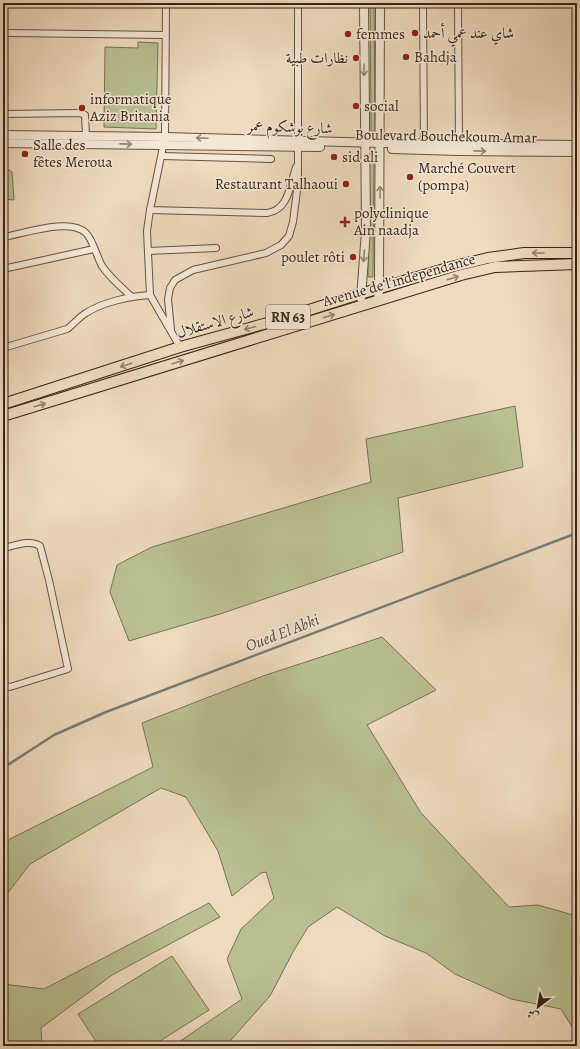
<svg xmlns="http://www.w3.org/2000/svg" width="580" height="1049" font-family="Alegreya,Amiri,serif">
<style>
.green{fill:#b9bf91;stroke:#797254}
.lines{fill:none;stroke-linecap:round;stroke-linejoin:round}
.stream{stroke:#767d7a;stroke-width:2.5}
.minor-casing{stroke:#665241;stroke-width:8}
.tertiary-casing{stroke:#665241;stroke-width:10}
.primary-casing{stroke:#392517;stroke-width:12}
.minor{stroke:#f4e7d5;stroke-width:6}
.tertiary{stroke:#f4e7d5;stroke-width:8}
.primary{stroke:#eedabe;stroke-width:10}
.oneway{stroke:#968676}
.oneway2{stroke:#94806a}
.poi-dot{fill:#8f2418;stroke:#f4e7d5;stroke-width:1.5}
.labels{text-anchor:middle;stroke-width:3;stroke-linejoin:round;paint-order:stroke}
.shield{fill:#f4e7d5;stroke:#715f50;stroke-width:1}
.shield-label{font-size:14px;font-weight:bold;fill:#392517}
.poi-label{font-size:15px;fill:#392517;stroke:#f4e7d5;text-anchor:start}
.street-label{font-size:15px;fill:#392517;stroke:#f4e7d5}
.water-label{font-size:16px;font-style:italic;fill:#524a40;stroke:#f4e7d5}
</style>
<rect width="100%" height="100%" fill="#eedabe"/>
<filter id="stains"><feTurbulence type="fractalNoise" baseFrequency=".005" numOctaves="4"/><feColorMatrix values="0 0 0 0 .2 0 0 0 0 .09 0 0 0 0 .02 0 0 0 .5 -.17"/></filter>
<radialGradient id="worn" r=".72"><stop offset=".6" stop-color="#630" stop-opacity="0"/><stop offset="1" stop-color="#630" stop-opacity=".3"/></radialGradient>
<g class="green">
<polygon points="370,3 374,3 375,131 371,131"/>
<polygon points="138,42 158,43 156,129 104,127 105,47 138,48"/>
<polygon points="369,155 374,155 373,277 368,277"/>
<polygon points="3,166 12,172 14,200 3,199"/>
<polygon points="515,406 523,467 398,498 403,552 220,614 129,641 110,592 117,565 152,547 371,482 366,439"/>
<polygon points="382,637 436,690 367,725 421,813 509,907 538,905 573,915 577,915 577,1035 561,1009 511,999 455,974 426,953 385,936 337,907 308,927 293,952 270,996 230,1041 228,1046 173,1046 242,999 227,959 241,929 274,898 266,872 261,873 232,896 218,851 186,797 161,788 30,864 3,899 3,846 10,839 153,767 142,723 263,676"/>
<polygon points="209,903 220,917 112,975 41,1028 42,1046 3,1046 3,984 44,989"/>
<polygon points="172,956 209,1010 152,1046 99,1046 78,1014"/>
</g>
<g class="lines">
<polyline class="stream" points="3,768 54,735 106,712 577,533"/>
<g class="minor-casing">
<g id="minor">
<path d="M166,3L165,137L150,210L267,213C289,210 290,185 296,167"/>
<polyline points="423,3 424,148"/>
<polyline points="458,3 459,148"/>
<polyline points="9,33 165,35"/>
<polyline points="3,114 80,113 85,115 86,136"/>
<polyline points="162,156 271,159"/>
<polyline points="150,210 147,231 150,295 180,347"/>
<path d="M3,237C23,234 70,217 86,233C93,240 97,257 102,266C110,278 122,288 132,297"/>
<polyline points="148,251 216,248"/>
<polyline points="3,269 94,249"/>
<polyline points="171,330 168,299 170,288 175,280 193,270 266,253 281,245 289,236 293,222 298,183 298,3"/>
<path d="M3,348L67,329C74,324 79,317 86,313C103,302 131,296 150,295"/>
<path d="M3,548C14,546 30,539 40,546L49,580L68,669L10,687L3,685"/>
</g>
</g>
<g class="tertiary-casing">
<g id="tertiary">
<polyline points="3,135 165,137 380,143 577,145"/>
<polyline points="3,143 320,147"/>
<polyline points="392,149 459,151 577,152"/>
<polyline points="361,298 366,231 364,3"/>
<polyline points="378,301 379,289 380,3"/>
</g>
</g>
<g class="primary-casing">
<g id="primary">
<polyline points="3,404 180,347 271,322 350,297 451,267 488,258 524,253 577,253"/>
<polyline points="3,416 461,275 495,267 577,264"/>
</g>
</g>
<use href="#minor" class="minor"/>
<use href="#tertiary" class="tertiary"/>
<use href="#primary" class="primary"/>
</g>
<defs><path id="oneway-shaft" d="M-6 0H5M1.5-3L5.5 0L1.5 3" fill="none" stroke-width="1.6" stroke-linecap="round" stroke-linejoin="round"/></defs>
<g class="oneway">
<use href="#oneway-shaft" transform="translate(364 70) rotate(90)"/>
<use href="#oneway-shaft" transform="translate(202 138) rotate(-178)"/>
<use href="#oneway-shaft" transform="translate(126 144) rotate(1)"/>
<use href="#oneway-shaft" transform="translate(480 151) rotate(1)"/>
<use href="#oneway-shaft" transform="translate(380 192) rotate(-90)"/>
<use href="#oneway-shaft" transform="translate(364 256) rotate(94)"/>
</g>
<g class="oneway2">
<use href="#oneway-shaft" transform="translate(538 253) rotate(180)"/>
<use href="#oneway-shaft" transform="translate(453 278) rotate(-17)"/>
<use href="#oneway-shaft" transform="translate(329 316) rotate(-17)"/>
<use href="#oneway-shaft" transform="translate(250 328) rotate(165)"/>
<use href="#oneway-shaft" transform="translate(178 362) rotate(-17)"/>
<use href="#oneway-shaft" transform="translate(126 365) rotate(162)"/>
<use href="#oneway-shaft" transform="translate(40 405) rotate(-16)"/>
</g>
<g class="poi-dot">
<circle cx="415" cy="33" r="4"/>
<circle cx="348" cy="34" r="4"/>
<circle cx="406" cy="57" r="4"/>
<circle cx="356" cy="58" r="4"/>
<circle cx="356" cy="106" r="4"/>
<circle cx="82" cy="108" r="4"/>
<circle cx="25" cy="154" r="4"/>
<circle cx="334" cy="157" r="4"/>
<circle cx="410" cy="177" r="4"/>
<circle cx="346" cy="184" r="4"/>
<path d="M343 216h4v4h4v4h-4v4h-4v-4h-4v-4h4z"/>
<circle cx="353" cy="257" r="4"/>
</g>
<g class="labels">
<rect class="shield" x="266" y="305" width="44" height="24" rx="3"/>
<g class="shield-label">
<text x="288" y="322">RN 63</text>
</g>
<g class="poi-label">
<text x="423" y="38">شاي عند عمي أحمد</text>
<text x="356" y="39">femmes</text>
<text x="414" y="62">Bahdja</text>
<text x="348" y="63" text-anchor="end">نظارات طبية</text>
<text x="90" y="104">informatique<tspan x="90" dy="17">Aziz Britania</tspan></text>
<text x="364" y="111">social</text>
<text x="33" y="150">Salle des<tspan x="33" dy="17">fêtes Meroua</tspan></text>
<text x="342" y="162">sid ali</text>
<text x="418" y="173">Marché Couvert<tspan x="418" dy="17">(pompa)</tspan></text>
<text x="338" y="189" text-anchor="end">Restaurant Talhaoui</text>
<text x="354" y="218">polyclinique<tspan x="354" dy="17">Ain naadja</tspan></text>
<text x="345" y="262" text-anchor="end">poulet rôti</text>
</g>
<g class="street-label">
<text transform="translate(290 127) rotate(2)" y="5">شارع بوشكوم عمر</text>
<text transform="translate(446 136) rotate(1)" y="5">Boulevard Bouchekoum Amar</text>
<text transform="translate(399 280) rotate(-16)" y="5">Avenue de l'independance</text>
<text transform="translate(215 322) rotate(-16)" y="5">شارع الاستقلال</text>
</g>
<g class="water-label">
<text transform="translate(282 632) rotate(-21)" y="6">Oued El Abki</text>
</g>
</g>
<rect width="580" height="1049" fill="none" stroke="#eedabe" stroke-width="16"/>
<rect x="4" y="4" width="572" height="1041" fill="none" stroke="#392517" stroke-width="2"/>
<rect x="8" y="8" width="564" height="1033" fill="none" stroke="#392517"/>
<g transform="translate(538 1007) rotate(211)" stroke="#f4e7d5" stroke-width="3" paint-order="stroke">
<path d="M0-3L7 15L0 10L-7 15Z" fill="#392517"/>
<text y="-6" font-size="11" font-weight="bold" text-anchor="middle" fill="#392517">ش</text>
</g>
<rect width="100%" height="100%" filter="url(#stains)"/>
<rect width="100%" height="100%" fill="url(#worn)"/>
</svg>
